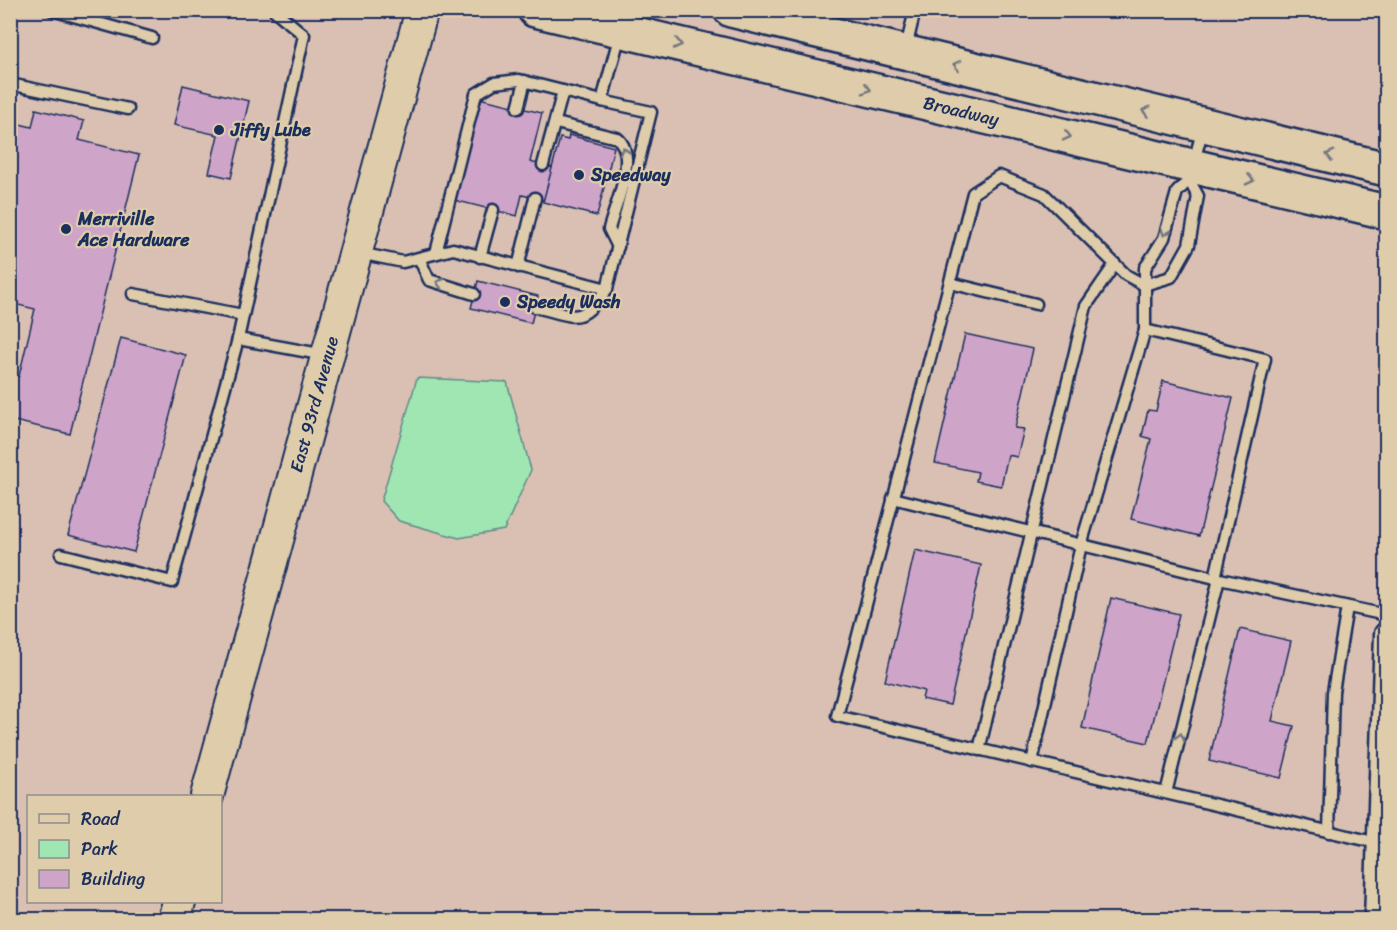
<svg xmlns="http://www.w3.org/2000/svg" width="1397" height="930" font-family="Sriracha,sans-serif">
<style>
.green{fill:#a0e6b3;stroke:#5e8a88;stroke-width:1.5}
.building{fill:#cfa4c9;stroke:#1b2f5e;stroke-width:1.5}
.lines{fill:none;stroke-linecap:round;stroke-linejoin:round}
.lane-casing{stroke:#1b2f5e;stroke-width:15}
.street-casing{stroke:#1b2f5e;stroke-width:27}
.secondary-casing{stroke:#1b2f5e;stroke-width:36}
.primary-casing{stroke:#1b2f5e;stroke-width:38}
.lane{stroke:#deccaa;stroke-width:10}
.street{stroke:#deccaa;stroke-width:22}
.secondary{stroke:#deccaa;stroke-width:32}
.primary{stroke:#deccaa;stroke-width:33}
.oneway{stroke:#737680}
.poi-dot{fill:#1b2f5e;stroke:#deccaa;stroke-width:2}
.labels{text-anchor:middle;stroke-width:4.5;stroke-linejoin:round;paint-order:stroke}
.street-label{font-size:18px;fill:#1b2f5e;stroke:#deccaa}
.poi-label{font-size:18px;font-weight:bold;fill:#1b2f5e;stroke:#deccaa;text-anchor:start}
</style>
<rect width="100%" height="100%" fill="#dac0b3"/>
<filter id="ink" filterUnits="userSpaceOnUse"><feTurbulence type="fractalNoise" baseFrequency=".0167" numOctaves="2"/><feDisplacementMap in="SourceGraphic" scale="12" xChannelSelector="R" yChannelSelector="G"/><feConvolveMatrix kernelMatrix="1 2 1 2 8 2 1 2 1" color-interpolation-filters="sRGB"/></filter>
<g filter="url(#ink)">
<polygon class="green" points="417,378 507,382 531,470 504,530 459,538 399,521 381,501"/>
<g class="building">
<polygon points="183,85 249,101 231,178 209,173 218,135 174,125"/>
<polygon points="479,98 542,113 530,162 554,168 546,201 522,195 517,216 454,200"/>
<polygon points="36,109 84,121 79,140 139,155 70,434 10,420 10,374 19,376 35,309 10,303 10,139 15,123 32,127"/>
<polygon points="569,135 614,147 597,216 543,202 560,138 568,140"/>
<polygon points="478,281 538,296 531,323 471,308"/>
<polygon points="965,334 1033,349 1015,428 1024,429 1017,457 1008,455 1001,486 976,481 978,472 935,463"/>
<polygon points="121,338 186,355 134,552 68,535"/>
<polygon points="1163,381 1233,398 1199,536 1131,519 1151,439 1142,436 1148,410 1156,411"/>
<polygon points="915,550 981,565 950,705 922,699 924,691 885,681"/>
<polygon points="1111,598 1179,614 1148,743 1082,728"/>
<polygon points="1240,629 1291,641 1272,721 1294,726 1281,778 1209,761"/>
</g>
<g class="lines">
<g class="lane-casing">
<g id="lane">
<polyline points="52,10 152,38"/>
<polyline points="274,10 304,35 238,339 325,355"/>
<polyline points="906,48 915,10"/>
<polyline points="10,84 128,109"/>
<polyline points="518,108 525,81"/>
<path d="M556,123L617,138C639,155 615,205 609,229L618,247"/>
<polyline points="543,165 563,91"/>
<polyline points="1189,180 1198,196 1189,245 1171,277 1144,285 1126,275 1044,194 999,176 973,193 837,716 1378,843"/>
<polyline points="359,253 403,262 453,249 607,289 651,112 602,101"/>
<polyline points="436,253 476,94 494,83 519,80 602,101 620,34"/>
<polyline points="480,257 493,210"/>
<polyline points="419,258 429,280 474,294"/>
<polyline points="518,267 535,198"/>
<polyline points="950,283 1036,304"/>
<polyline points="133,294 243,315"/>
<path d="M535,307C579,317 578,326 607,289"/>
<polyline points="1145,330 1265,359 1215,578"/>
<polyline points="893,498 1215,578 1386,615"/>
<polyline points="61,554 172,582 238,339"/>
<polyline points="979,750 1086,306 1115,264"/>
<polyline points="1032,762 1081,545 1145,330 1145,268 1164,238 1177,192 1189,180 1203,128"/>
<polyline points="1166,793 1219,579"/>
<polyline points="1329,832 1333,692 1347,607"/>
</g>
</g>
<g class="street-casing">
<polyline id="street" points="1376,920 1386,634"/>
</g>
<g class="secondary-casing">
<g id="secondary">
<path id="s1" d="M207,796L422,10"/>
<polyline points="174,920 179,902"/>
</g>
</g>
<g class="primary-casing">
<g id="primary">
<path id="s2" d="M535,10L1386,212"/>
<polyline points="731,10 1386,169"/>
</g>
</g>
<use href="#lane" class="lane"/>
<use href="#street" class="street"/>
<use href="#secondary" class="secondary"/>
<use href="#primary" class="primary"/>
</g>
<defs><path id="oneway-chevron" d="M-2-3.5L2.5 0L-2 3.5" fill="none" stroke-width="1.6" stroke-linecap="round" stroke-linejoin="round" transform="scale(1.5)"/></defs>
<g class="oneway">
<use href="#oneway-chevron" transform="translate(678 44) rotate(13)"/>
<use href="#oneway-chevron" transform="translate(957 65) rotate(-166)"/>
<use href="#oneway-chevron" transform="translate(867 89) rotate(13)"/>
<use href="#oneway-chevron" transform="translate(1146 111) rotate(-166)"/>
<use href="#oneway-chevron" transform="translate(1067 136) rotate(13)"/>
<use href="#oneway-chevron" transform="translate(624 151) rotate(-105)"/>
<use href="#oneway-chevron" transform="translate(1330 155) rotate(-166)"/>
<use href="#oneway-chevron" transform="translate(1250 180) rotate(13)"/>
<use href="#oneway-chevron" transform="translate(1165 232) rotate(109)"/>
<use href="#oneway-chevron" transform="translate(440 283) rotate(-163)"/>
<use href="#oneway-chevron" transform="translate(1180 737) rotate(-76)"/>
</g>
</g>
<g class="poi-dot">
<circle cx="219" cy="130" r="6"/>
<circle cx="579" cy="175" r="6"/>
<circle cx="66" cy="229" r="6"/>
<circle cx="505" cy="302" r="6"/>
</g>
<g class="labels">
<g class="street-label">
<text dy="6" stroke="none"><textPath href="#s2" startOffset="438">Broadway</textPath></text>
<text dy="6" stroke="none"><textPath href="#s1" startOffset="406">East 93rd Avenue</textPath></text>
</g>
<g class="poi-label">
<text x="231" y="136">Jiffy Lube</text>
<text x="591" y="181">Speedway</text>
<text x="78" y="225">Merriville<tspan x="78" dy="21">Ace Hardware</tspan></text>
<text x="517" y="308">Speedy Wash</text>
</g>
</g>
<rect width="1397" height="930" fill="none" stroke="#deccaa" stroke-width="36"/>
<rect x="18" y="18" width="1361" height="894" fill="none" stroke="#1b2f5e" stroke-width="2" filter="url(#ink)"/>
<rect x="27" y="795" width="195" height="108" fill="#deccaa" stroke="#908d8c" stroke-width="1.5"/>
<rect x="39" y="814" width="30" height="9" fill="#deccaa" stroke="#908d8c" stroke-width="1.5"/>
<text x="81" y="825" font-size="18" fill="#1b2f5e">Road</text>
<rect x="39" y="840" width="30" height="18" fill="#a0e6b3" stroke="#908d8c" stroke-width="1.5"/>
<text x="81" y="855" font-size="18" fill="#1b2f5e">Park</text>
<rect x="39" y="870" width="30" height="18" fill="#cfa4c9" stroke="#908d8c" stroke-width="1.5"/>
<text x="81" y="885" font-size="18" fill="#1b2f5e">Building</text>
</svg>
